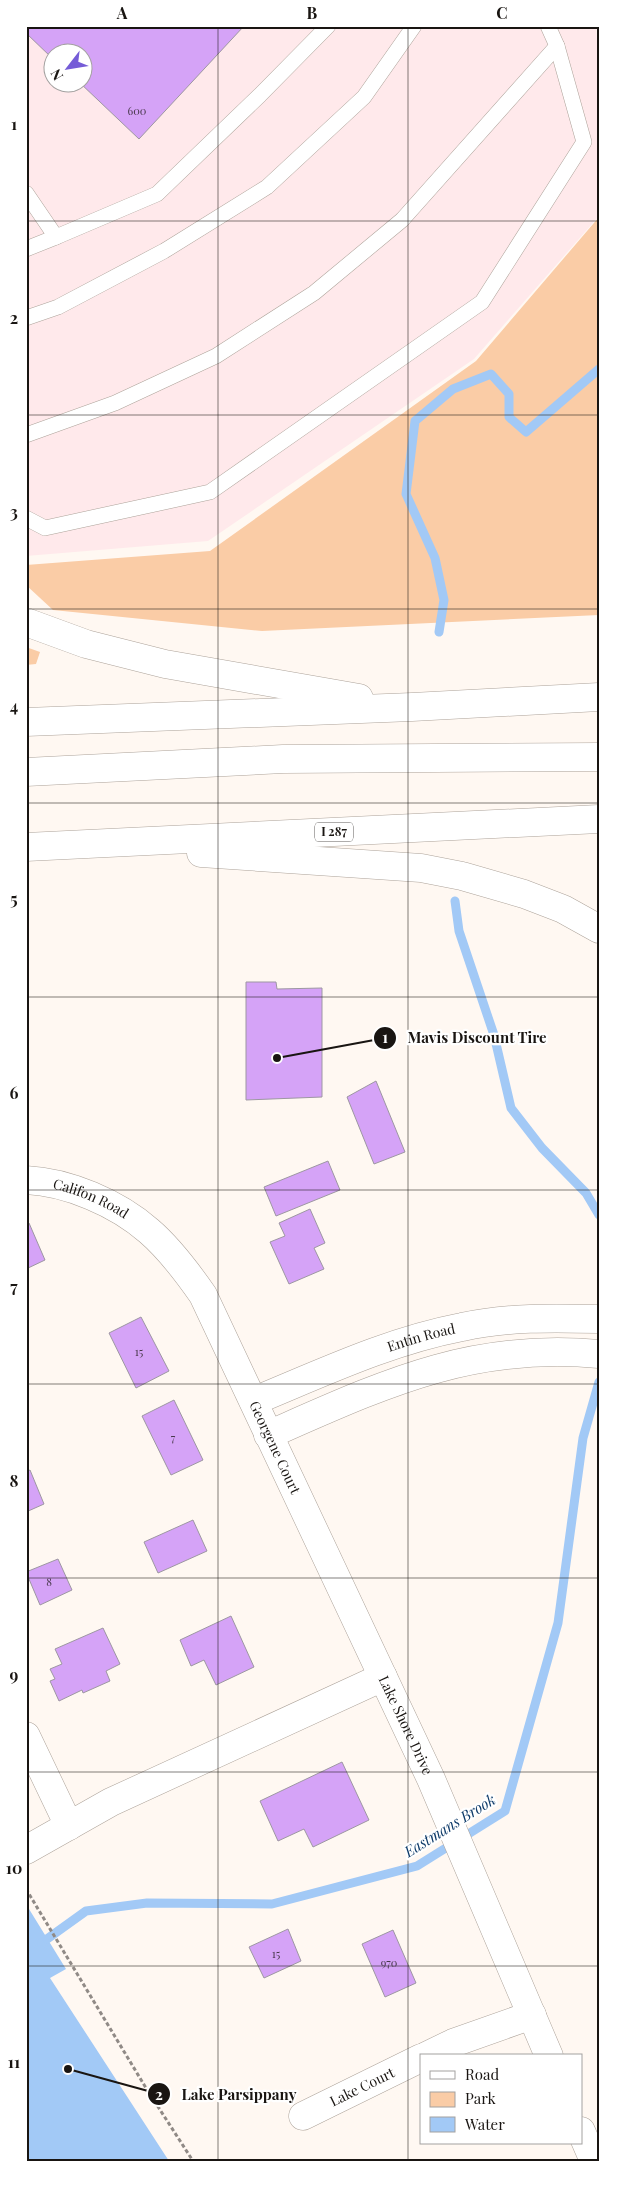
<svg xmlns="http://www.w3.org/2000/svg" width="625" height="2187" font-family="'Playfair Display',serif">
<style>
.commercial{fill:#ffe9eb;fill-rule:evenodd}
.green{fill:#facca6}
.water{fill:#a2c9f6}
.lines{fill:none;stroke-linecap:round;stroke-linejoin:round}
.stream{stroke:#a2c9f6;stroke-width:9}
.building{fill:#d5a3f7;stroke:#9d97a2}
.service-casing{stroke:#ada39a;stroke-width:16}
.minor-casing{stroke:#ada39a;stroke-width:29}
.tertiary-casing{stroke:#ada39a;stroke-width:29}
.motorway-casing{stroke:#ada39a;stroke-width:29}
.path{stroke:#908a86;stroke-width:3;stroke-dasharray:4 2.5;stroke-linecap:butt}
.service{stroke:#fff;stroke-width:15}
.minor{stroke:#fff;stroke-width:28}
.tertiary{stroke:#fff;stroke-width:28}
.motorway{stroke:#fff;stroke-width:28}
.grid{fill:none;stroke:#191512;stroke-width:1;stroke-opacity:0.55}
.labels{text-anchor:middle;stroke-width:4.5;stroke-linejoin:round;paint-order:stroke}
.number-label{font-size:11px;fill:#48384b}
.shield{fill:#fff;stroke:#5e5b59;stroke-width:1}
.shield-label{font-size:12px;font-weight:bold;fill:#191512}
.street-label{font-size:14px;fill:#191512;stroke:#fff}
.water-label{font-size:15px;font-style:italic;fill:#0d3a69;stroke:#fff}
.leader{fill:none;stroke:#191512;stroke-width:2}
.callout-dot{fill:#191512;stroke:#fff;stroke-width:2}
.mark-label{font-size:15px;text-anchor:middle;font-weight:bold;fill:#fff}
.callout-label{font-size:15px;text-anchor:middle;font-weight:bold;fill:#191512;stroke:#fff;stroke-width:4.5;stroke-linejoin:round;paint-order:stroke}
.neatline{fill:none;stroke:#191512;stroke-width:2}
.grid-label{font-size:16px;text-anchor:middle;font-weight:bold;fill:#191512}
</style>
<rect width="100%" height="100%" fill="#fff8f2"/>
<path class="commercial" d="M26,26H596L599,73V216L474,359L208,541L26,556ZM52,52H82V82H52Z"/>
<g class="green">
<polygon points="599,217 599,615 262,631 53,610 26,585 26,565 210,551 476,361"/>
<polygon points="26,647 40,652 36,664 26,665"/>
</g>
<polygon class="water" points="29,1909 66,1969 50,1978 169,2161 26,2161 26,1911"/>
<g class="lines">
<g class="stream">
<polyline points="439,632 444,600 435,558 406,494 415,421 453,389 491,374 509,394 509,417 526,432 599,369"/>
<polyline points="455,901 459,931 494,1035 511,1108 542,1148 586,1193 599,1215"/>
<polyline points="47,1939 86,1911 147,1903 272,1904 417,1866 505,1811 558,1623 583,1438 599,1382"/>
</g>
</g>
<g class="building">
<polygon points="26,26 244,26 139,139 79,82 82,82 82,52 52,52 52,58 26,33"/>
<polygon points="246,982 276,982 277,989 322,988 322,1097 246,1100"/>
<polygon points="376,1081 405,1152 374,1164 347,1097"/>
<polygon points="328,1161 340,1190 276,1216 264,1187"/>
<polygon points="310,1209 325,1243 314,1248 324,1269 289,1284 270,1242 285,1236 279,1223"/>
<polygon points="29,1223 45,1260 26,1269 26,1224"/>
<polygon points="141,1317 169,1371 136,1388 109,1333"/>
<polygon points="174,1400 203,1460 171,1475 142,1416"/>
<polygon points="30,1470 44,1504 26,1512 26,1472"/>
<polygon points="193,1520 207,1551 158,1573 144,1542"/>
<polygon points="58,1559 72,1590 40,1605 26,1572"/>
<polygon points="231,1616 254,1667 216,1685 204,1660 191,1666 180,1640"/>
<polygon points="103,1628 120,1664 106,1671 110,1681 83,1693 82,1690 59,1701 50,1681 55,1679 50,1669 62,1664 55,1649"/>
<polygon points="342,1762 369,1820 313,1847 304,1829 278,1841 260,1801"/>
<polygon points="288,1929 301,1961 264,1978 249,1947"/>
<polygon points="393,1930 416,1983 385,1997 362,1944"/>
</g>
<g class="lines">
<g class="service-casing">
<g id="service">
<polyline points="26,193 56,237 157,194 260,95 328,26"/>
<polyline points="26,249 56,237"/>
<polyline points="26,318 58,307 164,251 267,187 364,97 414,26"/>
<polyline points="26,435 115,403 216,356 314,293 402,220 557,46"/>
<polyline points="26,518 45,528 210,492 482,302 584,142 557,46 548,26"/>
</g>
</g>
<g class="minor-casing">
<g id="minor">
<polyline points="26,1736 69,1826"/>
<polyline points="26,1850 111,1802 383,1677"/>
<polyline points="426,2056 453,2043 532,2015"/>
<path id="s1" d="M303,2116L421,2058"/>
</g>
</g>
<g class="tertiary-casing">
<g id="tertiary">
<path id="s2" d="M26,1180C68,1182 117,1203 149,1231C170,1249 187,1272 203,1295L431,1779L549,2056"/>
<path id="s3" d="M254,1401C322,1373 389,1341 462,1327C507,1317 553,1318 599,1319"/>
<path d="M268,1435C382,1385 470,1342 599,1354"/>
<polyline points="581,2131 594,2161"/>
</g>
</g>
<g class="motorway-casing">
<g id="motorway">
<polyline points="26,622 86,644 165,664 359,698"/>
<polyline points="26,722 412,707 599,697"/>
<polyline points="26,772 283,759 599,757"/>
<polyline points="26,847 599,819"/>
<polyline points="201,853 421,868 462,876 524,894 563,909 599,929"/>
</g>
</g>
<polyline class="path" points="26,1889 146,2088 193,2161"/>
<use href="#service" class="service"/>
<use href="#minor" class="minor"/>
<use href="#tertiary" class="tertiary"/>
<use href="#motorway" class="motorway"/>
</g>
<path class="grid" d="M218,26V2161M408,26V2161M26,221H599M26,415H599M26,609H599M26,803H599M26,997H599M26,1190H599M26,1384H599M26,1578H599M26,1772H599M26,1966H599"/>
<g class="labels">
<g class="number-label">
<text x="137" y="115">600</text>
<text x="139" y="1356">15</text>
<text x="173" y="1442">7</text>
<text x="49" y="1586">8</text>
<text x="276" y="1958">15</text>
<text x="389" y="1967">970</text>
</g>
<rect class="shield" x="315" y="822.5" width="38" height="19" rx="4"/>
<g class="shield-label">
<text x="334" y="836">I 287</text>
</g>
<g class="street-label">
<text dy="5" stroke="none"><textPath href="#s2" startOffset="68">Califon Road</textPath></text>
<text dy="5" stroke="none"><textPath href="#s3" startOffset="179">Entin Road</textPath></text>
<text dy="5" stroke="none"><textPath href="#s2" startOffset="388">Georgene Court</textPath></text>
<text dy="5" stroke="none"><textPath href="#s2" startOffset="695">Lake Shore Drive</textPath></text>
<text dy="5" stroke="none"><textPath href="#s1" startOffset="66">Lake Court</textPath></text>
</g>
<g class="water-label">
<text transform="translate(450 1826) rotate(-32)" y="5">Eastmans Brook</text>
</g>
</g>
<path class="leader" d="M277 1058L385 1038M68 2069L159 2094"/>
<g class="callout-dot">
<circle cx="277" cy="1058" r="5"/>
<circle cx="68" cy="2069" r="5"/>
<circle cx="385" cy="1038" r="12"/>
<circle cx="159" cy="2094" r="12"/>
</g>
<g class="mark-label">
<text x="385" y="1043">1</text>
<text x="159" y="2100">2</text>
</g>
<g class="callout-label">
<text x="477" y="1043">Mavis Discount Tire</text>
<text x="239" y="2100">Lake Parsippany</text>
</g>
<rect width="625" height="2187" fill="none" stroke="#ffffff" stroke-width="55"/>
<rect x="420" y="2054" width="162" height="90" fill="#ffffff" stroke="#a3a1a0"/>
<rect x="430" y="2071" width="25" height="8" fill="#ffffff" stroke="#a3a1a0"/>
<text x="465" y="2080" font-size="15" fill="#191512">Road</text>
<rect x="430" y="2092" width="25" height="15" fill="#facca6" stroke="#a3a1a0"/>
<text x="465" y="2104" font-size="15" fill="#191512">Park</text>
<rect x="430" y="2117" width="25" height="15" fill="#a2c9f6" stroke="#a3a1a0"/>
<text x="465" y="2130" font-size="15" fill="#191512">Water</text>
<g transform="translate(68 68) rotate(239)"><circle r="24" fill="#ffffff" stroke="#a3a1a0"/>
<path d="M0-4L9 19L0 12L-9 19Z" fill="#755cd7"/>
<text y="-8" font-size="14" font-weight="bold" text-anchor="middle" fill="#191512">N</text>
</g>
<rect x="28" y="28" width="570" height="2132" class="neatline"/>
<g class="grid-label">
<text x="122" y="19">A</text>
<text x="312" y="19">B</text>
<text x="502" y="19">C</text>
<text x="14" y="130">1</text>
<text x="14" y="324">2</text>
<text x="14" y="518">3</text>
<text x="14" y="712">4</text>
<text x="14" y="905">5</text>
<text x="14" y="1099">6</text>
<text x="14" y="1293">7</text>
<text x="14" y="1487">8</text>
<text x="14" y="1681">9</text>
<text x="14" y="1874">10</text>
<text x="14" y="2068">11</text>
</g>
</svg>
